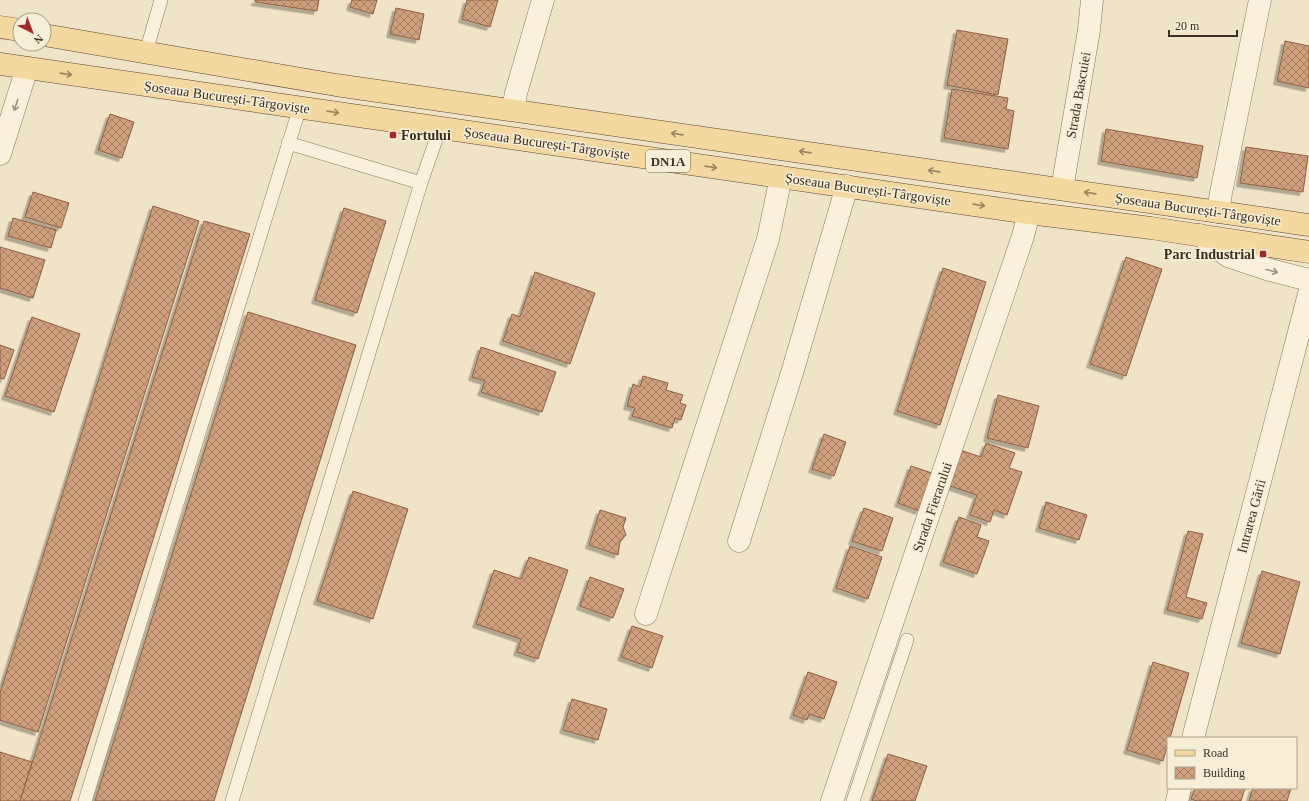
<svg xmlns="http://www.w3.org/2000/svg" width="1309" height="801" font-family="'Times New Roman',serif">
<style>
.building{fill:url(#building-cross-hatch);stroke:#8d5f41;filter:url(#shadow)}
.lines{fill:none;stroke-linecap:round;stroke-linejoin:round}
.lane-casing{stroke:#8d765c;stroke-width:14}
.street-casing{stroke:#8d765c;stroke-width:23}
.primary-casing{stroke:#5b4430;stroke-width:23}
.lane{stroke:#faf1dc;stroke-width:13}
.street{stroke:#faf1dc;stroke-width:22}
.primary{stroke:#f3d9a0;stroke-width:22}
.oneway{stroke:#988460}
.oneway2{stroke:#9c907e}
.poi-dot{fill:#9e2a2b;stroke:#f7eed8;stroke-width:1.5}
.labels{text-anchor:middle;stroke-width:3;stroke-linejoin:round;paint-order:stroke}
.shield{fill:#f7eed8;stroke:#756857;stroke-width:1}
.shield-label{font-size:13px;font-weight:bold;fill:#3d2e20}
.street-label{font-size:14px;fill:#3d2e20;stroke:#f7eed8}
.poi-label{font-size:14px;font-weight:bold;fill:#3d2e20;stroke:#f7eed8;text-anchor:start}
</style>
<defs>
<pattern id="building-cross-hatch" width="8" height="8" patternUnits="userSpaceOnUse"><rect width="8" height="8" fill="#cf9f7d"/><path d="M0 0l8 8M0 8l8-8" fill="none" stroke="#a98266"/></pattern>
<filter id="shadow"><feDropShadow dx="-3.5" dy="3.5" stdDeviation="0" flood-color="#0004"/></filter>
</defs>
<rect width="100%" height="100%" fill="#f0e4c8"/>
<g class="building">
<polygon points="255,0 319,0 317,11 255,2"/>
<polygon points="352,0 377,0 373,14 350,7"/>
<polygon points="467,0 498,0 490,27 462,19"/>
<polygon points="396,8 424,14 419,40 390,34"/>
<polygon points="957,30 1008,39 998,95 947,85"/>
<polygon points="1285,41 1309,46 1309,88 1277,81"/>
<polygon points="952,89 1008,98 1006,109 1014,111 1008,149 944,138"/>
<polygon points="110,114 134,122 122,158 98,150"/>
<polygon points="1106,129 1203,146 1197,178 1101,161"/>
<polygon points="1246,147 1308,156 1303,192 1240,183"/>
<polygon points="33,192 69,203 61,228 25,217"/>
<polygon points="153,206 199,221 38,732 0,720 0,693"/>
<polygon points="344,208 386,221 357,313 315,300"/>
<polygon points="13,218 56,230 51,248 8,236"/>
<polygon points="204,221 250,234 70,801 20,801"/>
<polygon points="0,247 45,260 33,298 0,288"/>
<polygon points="1126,257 1162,269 1126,376 1090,364"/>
<polygon points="943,268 986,282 940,425 897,411"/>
<polygon points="535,272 595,293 570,364 503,341 512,314 520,317"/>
<polygon points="248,312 356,345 214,801 95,801"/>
<polygon points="32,317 80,334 54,412 5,396"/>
<polygon points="0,345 14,350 4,379 0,378"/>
<polygon points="481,347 556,372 542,412 481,392 485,381 472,377"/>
<polygon points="643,376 668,383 666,390 683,395 680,403 686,405 681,420 675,418 672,428 632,416 635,408 627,406 633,384 640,387"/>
<polygon points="998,395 1039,406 1028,448 987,438"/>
<polygon points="824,434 846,442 834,476 812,469"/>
<polygon points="986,443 1015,453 1009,468 1022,472 1007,515 994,510 990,522 970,515 977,495 947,485 960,450 981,457"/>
<polygon points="911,466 932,473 919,511 898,503"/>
<polygon points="353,491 408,509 373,619 317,601"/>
<polygon points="1046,502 1087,515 1079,540 1039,528"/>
<polygon points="864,508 893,518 882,551 852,541"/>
<polygon points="600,510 626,518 623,527 626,535 620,542 618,555 589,545"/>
<polygon points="959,517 981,525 977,537 989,541 977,574 943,562"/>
<polygon points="1188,531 1203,534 1186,597 1207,603 1202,619 1167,610"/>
<polygon points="850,546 882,557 868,599 836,588"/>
<polygon points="529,557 568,570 538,659 517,652 521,639 476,624 494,570 521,579"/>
<polygon points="1262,571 1300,582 1280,654 1241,643"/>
<polygon points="590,577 624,589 613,618 580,606"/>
<polygon points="632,626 663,636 652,668 621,657"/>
<polygon points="1153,662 1189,673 1170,738 1168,738 1168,743 1163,761 1127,750"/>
<polygon points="808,672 837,682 824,719 809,714 807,720 793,715"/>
<polygon points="572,699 607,709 598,740 563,730"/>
<polygon points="0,752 32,762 20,801 0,801"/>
<polygon points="888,754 927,766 915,801 872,801"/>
<polygon points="1195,788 1245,788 1241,801 1197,801 1191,799"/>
<polygon points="1253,788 1291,788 1287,801 1249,801"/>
</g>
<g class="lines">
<g class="lane-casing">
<g id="lane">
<polyline points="146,52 161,0"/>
<polyline points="288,143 421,183"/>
<polyline points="85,801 300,107"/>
<polyline points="232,801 421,183 440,128"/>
<polyline points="853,801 907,640"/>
</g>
</g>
<g class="street-casing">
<g id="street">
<polyline points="513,110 516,93 543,0"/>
<polyline points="0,154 27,68"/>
<polyline points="1062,189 1089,30 1092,0"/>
<polyline points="1218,212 1221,193 1260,0"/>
<polyline points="1200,235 1228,256 1270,270 1309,280"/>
<polyline points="739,541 792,373 847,186"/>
<polyline points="646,614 768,239 781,177"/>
<polyline points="1193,738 1309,294"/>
<polyline points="832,801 1023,236 1029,213"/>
<polyline points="1177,801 1180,788"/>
</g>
</g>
<g class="primary-casing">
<g id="primary">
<polyline points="0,27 20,30"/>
<polyline points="44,35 336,85 1309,225"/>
<polyline points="0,64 1029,213 1151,228 1309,252"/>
</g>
</g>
<use href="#lane" class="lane"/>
<use href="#street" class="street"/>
<use href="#primary" class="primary"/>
</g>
<defs><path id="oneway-shaft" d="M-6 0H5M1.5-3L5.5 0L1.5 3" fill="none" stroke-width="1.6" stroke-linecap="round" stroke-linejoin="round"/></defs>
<g class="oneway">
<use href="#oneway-shaft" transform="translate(66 74) rotate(8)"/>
<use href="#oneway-shaft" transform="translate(333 112) rotate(8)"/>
<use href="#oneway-shaft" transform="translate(677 134) rotate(-172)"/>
<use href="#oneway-shaft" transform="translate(805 152) rotate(-172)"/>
<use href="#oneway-shaft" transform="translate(711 167) rotate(8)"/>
<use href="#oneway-shaft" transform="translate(934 171) rotate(-172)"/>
<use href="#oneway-shaft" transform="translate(1090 193) rotate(-172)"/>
<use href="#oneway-shaft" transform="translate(979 205) rotate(8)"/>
</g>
<g class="oneway2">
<use href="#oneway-shaft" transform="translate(16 105) rotate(108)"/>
<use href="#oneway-shaft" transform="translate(1272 271) rotate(15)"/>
</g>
<g class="poi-dot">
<rect x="389" y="131" width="8" height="8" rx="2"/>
<rect x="1259" y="250" width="8" height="8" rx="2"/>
</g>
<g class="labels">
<rect class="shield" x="646" y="150" width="44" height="22" rx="3"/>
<g class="shield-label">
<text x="668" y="166">DN1A</text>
</g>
<g class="street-label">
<text transform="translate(1078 95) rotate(-80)" y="5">Strada Bascuiei</text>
<text transform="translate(227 97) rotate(8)" y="5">Șoseaua București-Târgoviște</text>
<text transform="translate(547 143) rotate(8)" y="5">Șoseaua București-Târgoviște</text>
<text transform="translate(868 189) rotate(8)" y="5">Șoseaua București-Târgoviște</text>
<text transform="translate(1198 209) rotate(8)" y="5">Șoseaua București-Târgoviște</text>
<text transform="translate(932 507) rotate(-71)" y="5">Strada Fierarului</text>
<text transform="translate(1251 516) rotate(-75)" y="5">Intrarea Gării</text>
</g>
<g class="poi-label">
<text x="401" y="140">Fortului</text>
<text x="1255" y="259" text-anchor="end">Parc Industrial</text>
</g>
</g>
<rect x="1167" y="737" width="130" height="52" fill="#f7eed8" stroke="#ada18e"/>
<rect x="1175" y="750" width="20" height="6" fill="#f3d9a0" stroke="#ada18e"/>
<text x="1203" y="757" font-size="12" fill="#3d2e20">Road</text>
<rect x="1175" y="767" width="20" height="12" fill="url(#building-cross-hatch)" stroke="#ada18e"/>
<text x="1203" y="777" font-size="12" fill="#3d2e20">Building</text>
<g transform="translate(32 32) rotate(138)"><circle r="19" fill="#f7eed8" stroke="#ada18e"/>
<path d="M0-3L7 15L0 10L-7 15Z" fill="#9e2a2b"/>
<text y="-6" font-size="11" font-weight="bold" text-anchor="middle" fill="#3d2e20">N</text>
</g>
<path d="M1169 30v6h68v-6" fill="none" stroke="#3d2e20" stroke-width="2"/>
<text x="1175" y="30" font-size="12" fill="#3d2e20" stroke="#f7eed8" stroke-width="3" paint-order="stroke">20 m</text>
</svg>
